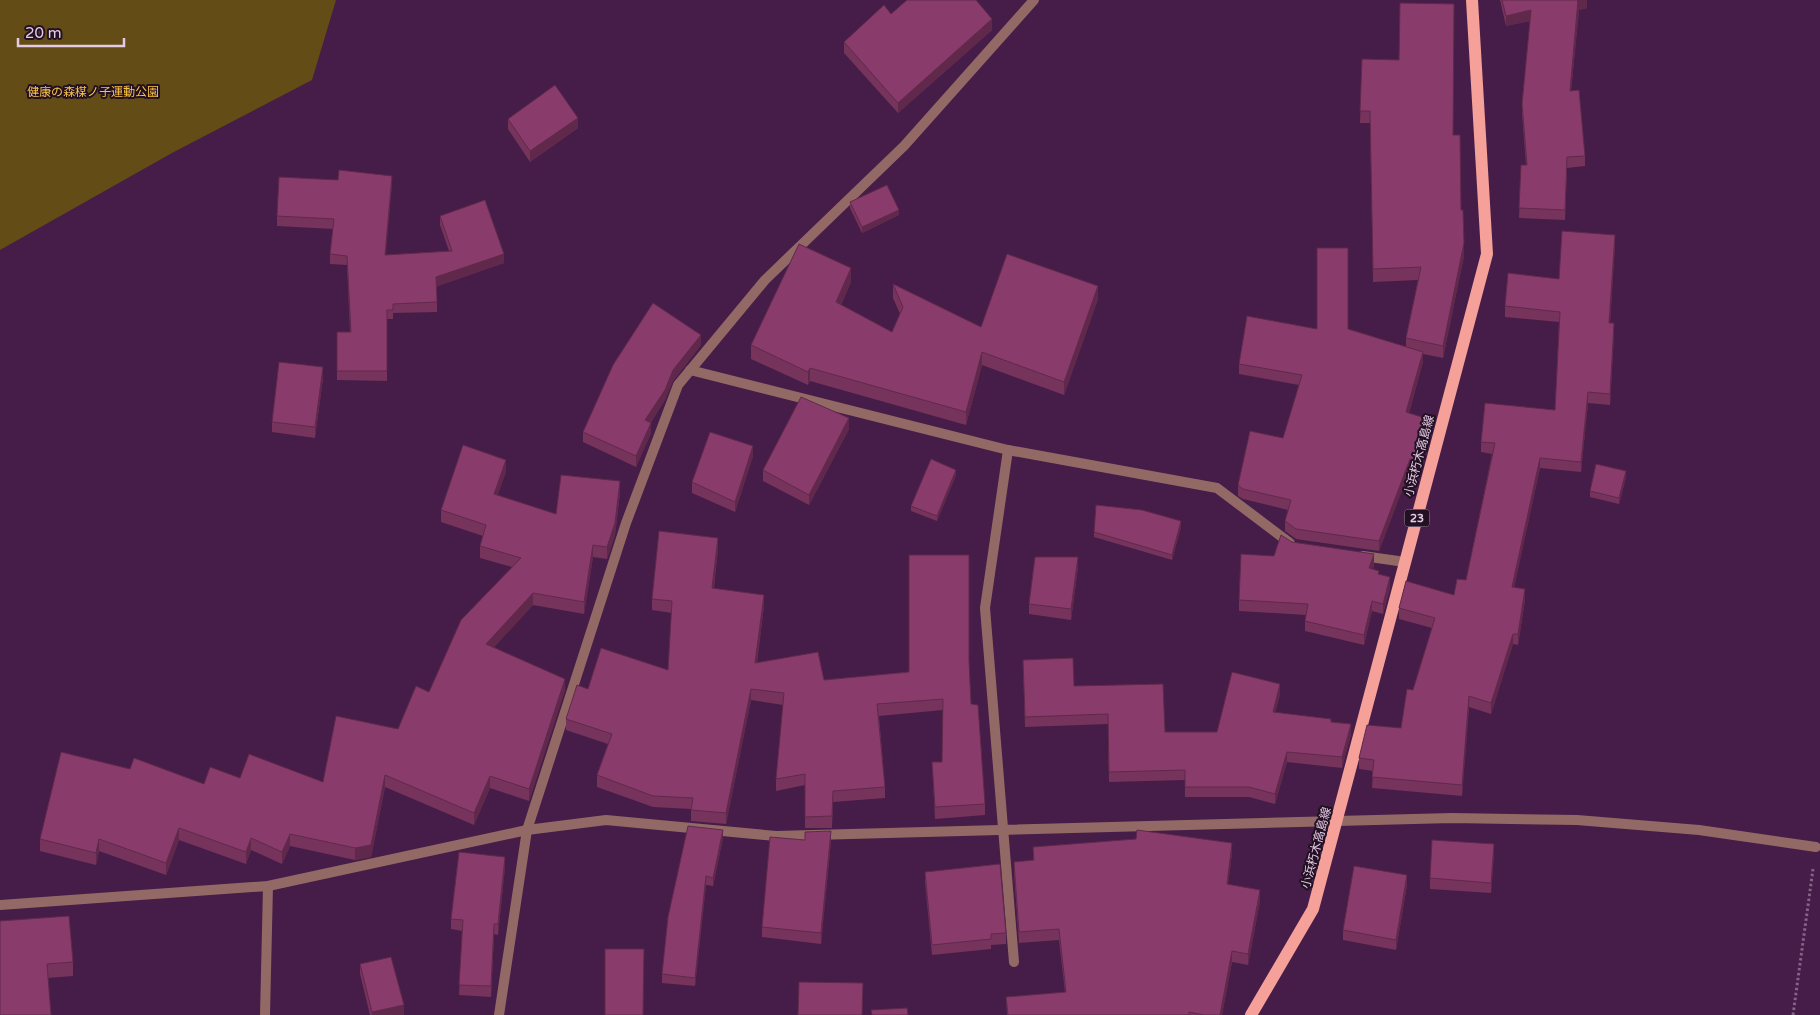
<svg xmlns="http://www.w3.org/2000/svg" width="1820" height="1015" font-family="'Varela Round','Noto Sans JP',sans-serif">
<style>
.green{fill:#634c15}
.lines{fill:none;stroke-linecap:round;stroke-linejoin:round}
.path{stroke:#856387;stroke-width:3;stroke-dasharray:2.5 2.5;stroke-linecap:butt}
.street{stroke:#936965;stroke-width:10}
.primary{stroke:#f5a099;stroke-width:12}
.wall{fill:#76335c}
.shaded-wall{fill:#60294b}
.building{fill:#893b6b;stroke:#60294b}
.labels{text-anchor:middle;stroke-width:4;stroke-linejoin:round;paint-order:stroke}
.shield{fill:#221023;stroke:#aa93ab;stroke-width:1}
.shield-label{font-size:11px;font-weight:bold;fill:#e4cbe5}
.park-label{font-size:12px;fill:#f9c344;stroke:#221023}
.street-label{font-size:12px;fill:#e4cbe5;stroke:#221023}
</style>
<rect width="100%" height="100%" fill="#451d48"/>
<polygon class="green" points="0,0 336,0 312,80 172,153 0,250"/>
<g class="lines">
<polyline class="path" points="1793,1015 1813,869"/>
<g class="street">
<polyline points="690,370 1008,450 1217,488 1290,543"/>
<polyline points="1008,450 985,608 1014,962"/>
<polyline points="1363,556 1405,562"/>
<polyline points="0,905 268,886 527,830 606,820 776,836 1452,818 1577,820 1699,830 1816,847"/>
<polyline points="265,1015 268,886"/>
<polyline points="499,1015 527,830 626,523 678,385 765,280 904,146 1034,0"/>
</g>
<polyline class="primary" points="1251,1015 1313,909 1487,254 1472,0"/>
</g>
<g class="wall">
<polygon points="1500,0 1587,0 1587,8 1579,10 1571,91 1585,156 1585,166 1567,168 1565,220 1519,218 1521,165 1526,165 1522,114 1522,104 1530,21 1506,26"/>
<polygon points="891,14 992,30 898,113 844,53 844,42"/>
<polygon points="1362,59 1453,135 1464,256 1443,358 1423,354 1423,362 1409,413 1428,429 1415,470 1410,469 1379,551 1296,539 1285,531 1285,521 1288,510 1243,499 1238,496 1238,485 1283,438 1299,385 1239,374 1239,364 1317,329 1348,329 1406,347 1406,338 1418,280 1373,282 1370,123 1360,123"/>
<polygon points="508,119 578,128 530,162 508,129"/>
<polygon points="392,185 385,255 449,251 440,225 440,216 504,263 437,286 437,312 393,313 393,319 387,319 387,381 337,380 337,332 350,332 347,265 330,264 330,254 333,229 277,226 277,216"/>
<polygon points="850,202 899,215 862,233 850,208"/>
<polygon points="1615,246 1610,323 1614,334 1610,405 1588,403 1581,472 1540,468 1514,587 1525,600 1518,645 1513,644 1491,714 1469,707 1462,796 1372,788 1373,771 1359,769 1359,758 1401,728 1432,628 1399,619 1399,608 1454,595 1466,580 1492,454 1481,452 1481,442 1555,410 1559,322 1505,317 1505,306 1559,279"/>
<polygon points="851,282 841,305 892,332 900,314 893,298 893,284 981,327 1098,299 1064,395 982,365 966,425 810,381 808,385 751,359 751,345"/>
<polygon points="701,345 673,381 665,400 651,422 651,433 636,467 583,442 583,432"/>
<polygon points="323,378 315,438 272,432 272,422"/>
<polygon points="849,429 809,505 763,481 763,470"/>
<polygon points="753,456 735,512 692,493 692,482"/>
<polygon points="506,472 497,495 556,514 620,493 615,535 607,559 593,557 584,614 533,605 494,647 565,690 529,801 490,788 474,825 385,787 371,857 355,860 290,846 282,864 251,850 246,864 179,840 166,875 99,851 96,865 40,851 40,839 130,769 204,784 240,778 323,782 398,729 429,692 512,567 480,558 480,546 483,536 441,522 441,510"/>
<polygon points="956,475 937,521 911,511 911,506"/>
<polygon points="1626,477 1619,504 1590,497 1590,491"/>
<polygon points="1181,527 1172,560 1094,537 1094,532"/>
<polygon points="1292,542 1374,565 1373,569 1379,574 1390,588 1383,614 1372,611 1364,645 1305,631 1305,621 1306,615 1239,611 1239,600 1274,556"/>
<polygon points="718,549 714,588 764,606 757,663 824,680 909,672 969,661 971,704 985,804 985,815 935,819 932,762 942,762 943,710 879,716 885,787 885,798 833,802 832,828 805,828 805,785 776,791 776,779 783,705 751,700 726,824 691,821 691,809 653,807 597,787 597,775 608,744 566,730 566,719 588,689 668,670 672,613 652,610 652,599"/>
<polygon points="1078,567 1071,620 1029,614 1029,604"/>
<polygon points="1023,660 1165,732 1217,732 1280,694 1275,712 1331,722 1351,734 1342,768 1287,762 1275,804 1249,797 1185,797 1185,780 1109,782 1108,724 1025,727"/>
<polygon points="723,838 713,886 706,885 695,986 662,983 662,974"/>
<polygon points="805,840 831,841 821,944 762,937 762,927"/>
<polygon points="1033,847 1232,853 1228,884 1260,901 1248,965 1232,962 1222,1015 1007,1015 1006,997 1065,992 1059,940 1019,943 1014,873 1014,862 1033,860"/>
<polygon points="1494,854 1491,893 1430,889 1430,878"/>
<polygon points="505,867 498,935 494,934 491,997 459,995 462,931 451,929 451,919"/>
<polygon points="925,872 1006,933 1006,944 991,945 991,949 932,955 925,882"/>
<polygon points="1407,885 1396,950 1343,940 1343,930"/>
<polygon points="0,921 73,962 73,976 48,978"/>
<polygon points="360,964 404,1015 370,1015 360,974"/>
</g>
<g class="shaded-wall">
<polygon points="1578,0 1587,0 1587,8 1579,10 1570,101 1570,91"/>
<polygon points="1531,10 1531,21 1506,26 1506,16"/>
<polygon points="992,19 992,30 898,113 898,103"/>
<polygon points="578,118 578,128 530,162 530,151"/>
<polygon points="392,176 392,185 385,265 385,255"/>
<polygon points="899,210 899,215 862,233 862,227"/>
<polygon points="1615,235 1615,246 1609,334 1609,323"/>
<polygon points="1464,243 1464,256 1443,358 1443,346"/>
<polygon points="504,254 504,263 436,287 436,277"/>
<polygon points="851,268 851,282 836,315 836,302"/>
<polygon points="1098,286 1098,299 1064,395 1064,382"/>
<polygon points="1614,323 1614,334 1610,405 1610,394"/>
<polygon points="701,335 701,345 673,381 665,400 645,430 645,420 673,370"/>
<polygon points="982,352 982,365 966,425 966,412"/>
<polygon points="1423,352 1423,362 1406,422 1406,412"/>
<polygon points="323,367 323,378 315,438 315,427"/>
<polygon points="810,368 810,381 808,385 808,372"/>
<polygon points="1588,392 1588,403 1581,472 1581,462"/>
<polygon points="849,418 849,429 809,505 809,495"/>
<polygon points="1428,419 1428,429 1415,470 1415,460"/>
<polygon points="651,423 651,433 636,467 636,456"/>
<polygon points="753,446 753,456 735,512 735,502"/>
<polygon points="1540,458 1540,468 1512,598 1512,587"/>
<polygon points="1410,459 1410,469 1379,551 1379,541"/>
<polygon points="506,460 506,472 494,506 494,494"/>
<polygon points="956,470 956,475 937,521 937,516"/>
<polygon points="1626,471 1626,477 1619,504 1619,498"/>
<polygon points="620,481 620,493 615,535 607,559 607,547"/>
<polygon points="1181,521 1181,527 1172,560 1172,555"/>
<polygon points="718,538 718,549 712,600 712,588"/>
<polygon points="593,545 593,557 584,614 584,602"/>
<polygon points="1374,554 1374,565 1369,579 1369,568"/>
<polygon points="1078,557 1078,567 1071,620 1071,609"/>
<polygon points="1390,577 1390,588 1383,614 1383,604"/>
<polygon points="1525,589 1525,600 1518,645 1518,634"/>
<polygon points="533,593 533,605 486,656 486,644"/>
<polygon points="764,595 764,606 755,675 755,663"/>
<polygon points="1372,601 1372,611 1364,645 1364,635"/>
<polygon points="1513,634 1513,644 1491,714 1491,703"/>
<polygon points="565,679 565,690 529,801 529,789"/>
<polygon points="1280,684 1280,694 1273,722 1273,712"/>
<polygon points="751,689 751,700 726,824 726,813"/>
<polygon points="1469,696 1469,707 1462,796 1462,785"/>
<polygon points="1351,724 1351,734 1342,768 1342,757"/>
<polygon points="1287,752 1287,762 1275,804 1275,794"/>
<polygon points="385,775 385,787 371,857 355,860 355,848"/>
<polygon points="490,776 490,788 474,825 474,813"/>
<polygon points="179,828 179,840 166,875 166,863"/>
<polygon points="723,830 723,838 713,886 713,878"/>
<polygon points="831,831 831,841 821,944 821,933"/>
<polygon points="290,834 290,846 282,864 282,852"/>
<polygon points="251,838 251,850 246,864 246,852"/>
<polygon points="99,839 99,851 96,865 96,853"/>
<polygon points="1232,843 1232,853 1227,894 1227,884"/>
<polygon points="1494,844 1494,854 1491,893 1491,883"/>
<polygon points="505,857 505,867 498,935 498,924"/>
<polygon points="1407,875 1407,885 1396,950 1396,940"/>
<polygon points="706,876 706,885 695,986 695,978"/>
<polygon points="1260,890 1260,901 1248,965 1248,954"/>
<polygon points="494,924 494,934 491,997 491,986"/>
<polygon points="1232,951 1232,962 1222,1015 1220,1015"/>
<polygon points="404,1005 404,1015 372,1015 372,1012"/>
</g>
<g class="building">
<polygon points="907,0 976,0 992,19 898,103 844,42 884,5 891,14"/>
<polygon points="1502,0 1578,0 1570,91 1579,90 1585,156 1567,157 1565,210 1519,208 1521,165 1527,165 1522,104 1531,10 1506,16"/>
<polygon points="1400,3 1454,4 1453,135 1460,135 1461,210 1463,210 1464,243 1443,346 1406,338 1421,267 1373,269 1370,111 1360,111 1362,59 1399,60"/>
<polygon points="555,85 578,118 530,151 508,119"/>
<polygon points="339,170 392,176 385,255 452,251 440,216 485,200 504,254 436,277 437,302 393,304 393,310 387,310 387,371 337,371 337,332 351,332 347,256 330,254 334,219 277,216 279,177 338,180"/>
<polygon points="887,185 899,210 862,227 850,202"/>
<polygon points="1562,231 1615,235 1609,323 1614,323 1610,394 1588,392 1581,462 1540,458 1512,587 1525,589 1518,634 1513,634 1491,703 1469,696 1462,785 1372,777 1374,760 1359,758 1367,725 1401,728 1407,689 1413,690 1435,618 1399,608 1406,581 1454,595 1457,579 1466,580 1495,443 1481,442 1485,403 1555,410 1560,312 1505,306 1508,273 1559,279"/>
<polygon points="799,244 851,268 836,302 892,332 903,307 893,284 981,327 1007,254 1098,286 1064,382 982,352 966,412 810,368 808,372 751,345"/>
<polygon points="1317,248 1348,248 1348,329 1423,352 1406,412 1428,419 1415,460 1410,459 1379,541 1296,529 1285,521 1291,500 1243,489 1238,485 1250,431 1283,438 1302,375 1239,364 1247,316 1317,329"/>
<polygon points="653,303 701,335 673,370 665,390 645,420 651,423 636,456 583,432 613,365"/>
<polygon points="279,362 323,367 315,427 272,422"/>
<polygon points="801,397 849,418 809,495 763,470"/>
<polygon points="710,432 753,446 735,502 692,482"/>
<polygon points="463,445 506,460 494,494 556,514 561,475 620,481 615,523 607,547 593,545 584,602 533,593 486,644 565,679 529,789 490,776 474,813 385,775 371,845 355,848 290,834 282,852 251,838 246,852 179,828 166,863 99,839 96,853 40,839 61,752 130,769 134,758 204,784 210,767 240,778 249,754 323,782 336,716 398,729 416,686 429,692 461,620 521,558 480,546 486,525 441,510"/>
<polygon points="931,459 956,470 937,516 911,506"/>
<polygon points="1596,464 1626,471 1619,498 1590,491"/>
<polygon points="1096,505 1142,510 1181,521 1172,555 1094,532"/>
<polygon points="659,531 718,538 712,588 764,595 755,663 818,652 824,680 909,672 909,555 969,555 969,661 971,704 978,705 985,804 935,807 932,762 942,762 943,699 877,704 885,787 833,791 832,816 805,817 805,774 776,779 784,693 751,689 726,813 691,810 693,798 653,796 597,775 612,734 566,719 577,685 588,689 601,648 668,670 672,601 652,599"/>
<polygon points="1281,535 1292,542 1374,554 1369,568 1379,571 1378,574 1390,577 1383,604 1372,601 1364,635 1305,621 1308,604 1239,600 1241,554 1274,556"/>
<polygon points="1035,557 1078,557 1071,609 1029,604"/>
<polygon points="1073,658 1074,686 1163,684 1165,732 1217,732 1232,672 1280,684 1273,712 1331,719 1331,722 1351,724 1342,757 1287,752 1275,794 1249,787 1185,787 1185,770 1109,772 1108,714 1025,717 1023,660"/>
<polygon points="688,826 723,830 713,878 706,876 695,978 662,974 668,917"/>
<polygon points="1137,830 1232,843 1227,884 1260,890 1248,954 1232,951 1220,1015 1204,1015 1189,1012 1189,1015 1008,1015 1006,997 1066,992 1059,929 1019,932 1014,862 1034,860 1033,847 1136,839"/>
<polygon points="831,831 821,933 762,927 770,837 805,840 805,832"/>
<polygon points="1432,840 1494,844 1491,883 1430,878"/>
<polygon points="459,852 505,857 498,924 494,924 491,986 459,985 463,920 451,919"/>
<polygon points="1000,864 1006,933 991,934 991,939 932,945 925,872"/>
<polygon points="1354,866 1407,875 1396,940 1343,930"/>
<polygon points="69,916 73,962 47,964 51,1015 0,1015 0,921"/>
<polygon points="605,949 644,949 643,1015 605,1015"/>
<polygon points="391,957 404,1005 372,1012 360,964"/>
<polygon points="799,982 863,983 862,1015 798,1015"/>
<polygon points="907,1008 908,1015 872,1015 871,1010"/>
</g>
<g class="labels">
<rect class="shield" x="1404.5" y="509.5" width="25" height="17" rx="4"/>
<g class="shield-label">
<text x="1417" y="522">23</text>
</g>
<g class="park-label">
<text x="93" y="96">健康の森楳ノ子運動公園</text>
</g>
<g class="street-label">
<text transform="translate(1419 456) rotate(-75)" y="4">小浜朽木高島線</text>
<text transform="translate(1316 848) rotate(-75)" y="4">小浜朽木高島線</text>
</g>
</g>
<path d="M18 38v8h106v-8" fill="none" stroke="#e4cbe5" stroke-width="2.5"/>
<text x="25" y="38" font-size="15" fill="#e4cbe5" stroke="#221023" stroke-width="4" paint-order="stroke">20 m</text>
</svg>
